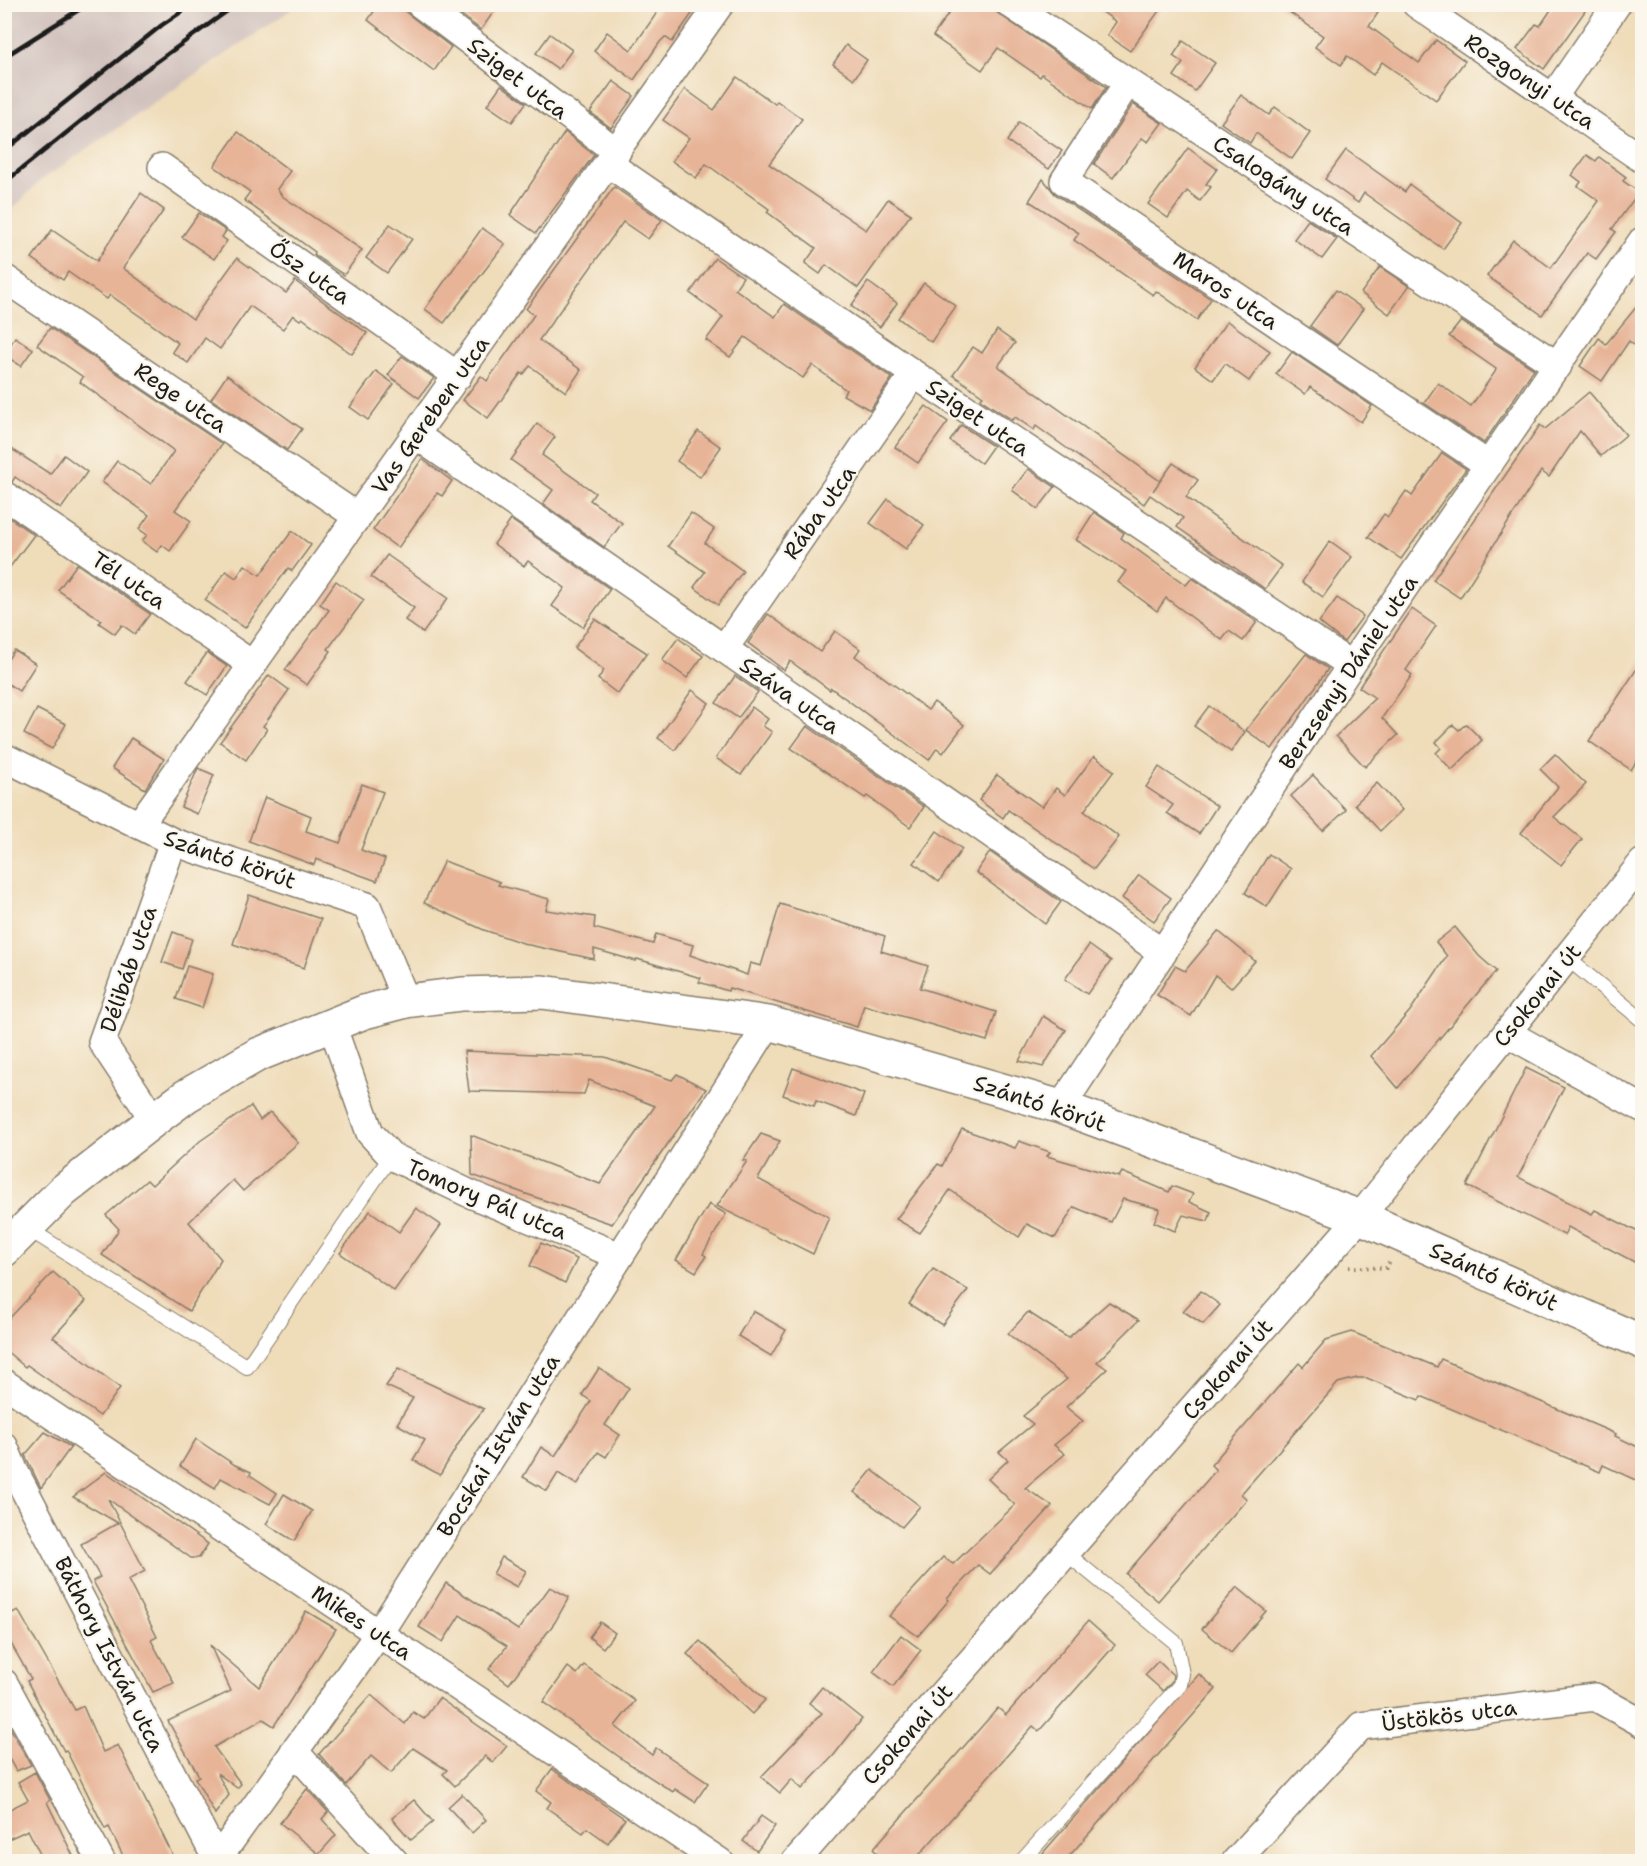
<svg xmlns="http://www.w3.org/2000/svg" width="1647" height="1866" font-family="'Shantell Sans',sans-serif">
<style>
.industrial{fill:#d0c0bc}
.building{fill:#e7b497}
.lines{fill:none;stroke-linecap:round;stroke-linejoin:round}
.service-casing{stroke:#867c6a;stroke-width:16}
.minor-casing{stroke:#867c6a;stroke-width:30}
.tertiary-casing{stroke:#867c6a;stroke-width:36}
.path{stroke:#867c6a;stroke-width:4;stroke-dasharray:1.5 4.5;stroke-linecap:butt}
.service{stroke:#fff;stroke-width:14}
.minor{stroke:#fff;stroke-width:27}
.tertiary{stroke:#fff;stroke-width:33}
.rail{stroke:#1c1c1c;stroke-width:4.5}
.labels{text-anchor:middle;stroke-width:4.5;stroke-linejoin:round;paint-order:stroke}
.street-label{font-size:22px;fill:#1c1c1c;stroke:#fbf7ec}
</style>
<rect width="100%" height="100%" fill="#fbf7ec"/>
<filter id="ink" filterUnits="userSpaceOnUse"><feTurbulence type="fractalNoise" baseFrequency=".0167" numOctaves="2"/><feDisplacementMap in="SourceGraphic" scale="12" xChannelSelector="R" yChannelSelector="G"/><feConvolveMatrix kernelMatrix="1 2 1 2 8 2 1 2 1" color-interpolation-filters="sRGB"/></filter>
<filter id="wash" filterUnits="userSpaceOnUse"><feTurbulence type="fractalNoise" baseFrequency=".008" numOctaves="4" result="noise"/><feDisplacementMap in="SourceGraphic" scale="24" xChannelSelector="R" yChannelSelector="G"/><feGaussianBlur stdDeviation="1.35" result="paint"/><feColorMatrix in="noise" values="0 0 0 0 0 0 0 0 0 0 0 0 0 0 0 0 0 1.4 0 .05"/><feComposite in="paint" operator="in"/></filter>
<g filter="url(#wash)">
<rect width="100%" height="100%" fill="#efdcb9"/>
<polygon class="industrial" points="5,4 298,4 298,5 40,181 5,217"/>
<g id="blocks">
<g class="building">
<polygon points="379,4 395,4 451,47 434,71 368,20"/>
<polygon points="447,4 499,4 481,30"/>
<polygon points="663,4 699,4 672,42 665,37 660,42 634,80 594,51 607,32 631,50"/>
<polygon points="955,4 984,4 1106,87 1092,109 1042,74 1040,77 998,48 982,70 933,36"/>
<polygon points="1092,4 1164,4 1130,51 1107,35 1116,22"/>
<polygon points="1278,4 1366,4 1378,13 1369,26 1419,63 1436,40 1465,61 1436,100 1382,62 1373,75 1347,56 1341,65 1315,47 1323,36"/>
<polygon points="1555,4 1590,4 1544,69 1517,49 1536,24 1540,26"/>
<polygon points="550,34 572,50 558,69 536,53"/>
<polygon points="1183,41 1215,63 1195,91 1174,76 1183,63 1173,56"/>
<polygon points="846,45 867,60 854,79 833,64"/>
<polygon points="737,77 775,104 777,101 802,119 769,164 866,230 888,199 911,214 858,288 826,265 820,274 805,263 816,248 767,212 769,209 706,164 696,178 672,161 689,138 663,120 685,89 714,110"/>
<polygon points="613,81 634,96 611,128 590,112"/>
<polygon points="501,85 526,103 512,122 487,105"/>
<polygon points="1241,95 1269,115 1275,107 1310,133 1292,159 1256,133 1250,143 1221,123"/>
<polygon points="1133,104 1162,123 1148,142 1142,138 1113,178 1094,164"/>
<polygon points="1019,122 1062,151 1049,169 1007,141"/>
<polygon points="238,132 290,171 277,189 282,196 362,250 344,275 314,255 315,252 244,200 250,192 214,166"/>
<polygon points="565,132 594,155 536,233 510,215"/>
<polygon points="1188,148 1217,169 1206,184 1211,187 1200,201 1187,191 1168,218 1148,204"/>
<polygon points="1346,150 1405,192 1410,185 1462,223 1443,249 1364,193 1358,203 1325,179"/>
<polygon points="1587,155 1596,161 1599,157 1626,177 1623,181 1639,192 1612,229 1616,232 1596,259 1587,253 1542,315 1487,276 1513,240 1551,268 1599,201 1578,186 1581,182 1572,175"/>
<polygon points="1043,179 1055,194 1211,299 1197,320 1156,291 1153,295 1074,240 1079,233 1029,201"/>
<polygon points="614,187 662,220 648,239 623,222 539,340 581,370 566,392 530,366 523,375 521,373 488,418 463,400 481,376 487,381 534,315 526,309"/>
<polygon points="141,193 164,210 123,268 193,319 237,258 286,293 295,281 367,333 352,354 302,318 300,320 293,315 283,329 250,306 220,349 205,338 188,363 172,352 178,343 110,295 107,299 68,272 63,280 32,258 52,230 97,261"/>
<polygon points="199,213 226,231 222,237 227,241 214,259 182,237"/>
<polygon points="1308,220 1337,239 1322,259 1294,239"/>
<polygon points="390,224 412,239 387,273 366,258"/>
<polygon points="482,228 505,244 444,323 425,309"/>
<polygon points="715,258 743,277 735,289 775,317 784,304 892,378 870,410 843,395 846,390 812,365 803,378 745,337 730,357 706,340 723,317 690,293"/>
<polygon points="1380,267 1409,286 1389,314 1361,293"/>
<polygon points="868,282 897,303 880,327 851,306"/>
<polygon points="924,283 956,306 931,342 898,318"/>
<polygon points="1336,290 1363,309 1337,345 1310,326"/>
<polygon points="1642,300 1642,352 1629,341 1602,381 1580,366 1599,338 1606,344"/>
<polygon points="1227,321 1270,351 1249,381 1225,364 1213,380 1195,367"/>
<polygon points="1461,321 1534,369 1484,443 1424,403 1438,383 1471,406 1495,372 1496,369 1449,336"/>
<polygon points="50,328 222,444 175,510 191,521 170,551 162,545 157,552 142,541 147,535 139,529 149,515 102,482 117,461 151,484 174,451 80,382 83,377 37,345"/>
<polygon points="997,330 1015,343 998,366 1160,481 1153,491 1173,463 1198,480 1186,497 1282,566 1265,589 1177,527 1183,518 1150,495 1144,504 1036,426 1034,430 1015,417 1012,420 980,399 983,396 953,375 973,347 982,353"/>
<polygon points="15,337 33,349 21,366 4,355"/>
<polygon points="1292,352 1372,406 1361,422 1310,387 1305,394 1276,374"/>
<polygon points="402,356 434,378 419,398 388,375"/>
<polygon points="376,371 394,384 368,420 350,407"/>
<polygon points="227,375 302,429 287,450 211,399"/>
<polygon points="1589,392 1626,435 1601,456 1580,431 1549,477 1541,471 1460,598 1433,580 1540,425 1545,429"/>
<polygon points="926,406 948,422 918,463 895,447"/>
<polygon points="537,424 555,437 542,455 595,493 590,500 622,523 604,547 543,504 553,490 511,460"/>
<polygon points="961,425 993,446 981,463 950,441"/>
<polygon points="698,431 721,447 700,477 677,461"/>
<polygon points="4,444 50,474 64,455 87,472 61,509 15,477 12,482 4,479"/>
<polygon points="1442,453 1466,469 1401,559 1368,537 1384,514 1388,517 1406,491 1412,496"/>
<polygon points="422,459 452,481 442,496 437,493 398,548 373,530"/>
<polygon points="1028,469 1055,487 1038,509 1012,490"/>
<polygon points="888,499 924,525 906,549 870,523"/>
<polygon points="1094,512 1124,533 1121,538 1186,585 1192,578 1257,622 1243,641 1229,631 1222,640 1166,598 1157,611 1118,582 1126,571 1076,540"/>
<polygon points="691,513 714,529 705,543 743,571 718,605 694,587 705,572 668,546"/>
<polygon points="4,514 34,535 4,575"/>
<polygon points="511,520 610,589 583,627 552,606 565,588 528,561 524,566 494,544"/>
<polygon points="292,531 311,545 292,571 288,568 245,628 205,600 226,571 236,578 245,565 260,575"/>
<polygon points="1330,541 1352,557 1323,597 1302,582"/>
<polygon points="387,555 448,598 423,633 405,620 414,608 371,577"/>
<polygon points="77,564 150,614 135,634 122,625 115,634 99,623 101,620 58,590"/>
<polygon points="336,581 364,600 328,649 331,651 307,685 285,670 329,610 320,604"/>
<polygon points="1337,598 1363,616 1344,642 1319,622"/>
<polygon points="1412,609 1436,626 1406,670 1412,675 1382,718 1398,735 1365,767 1336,736 1375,698 1359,687"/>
<polygon points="768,614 820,652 835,631 860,649 855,656 928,710 934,702 964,725 943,753 937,748 929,760 831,688 830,690 790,661 784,670 748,643"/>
<polygon points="595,619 647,653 618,694 598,679 604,670 574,648"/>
<polygon points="678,638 703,656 687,678 662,660"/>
<polygon points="14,650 36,664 19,691 4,681 4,665"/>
<polygon points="207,653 227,666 207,695 187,681"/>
<polygon points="1306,654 1328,669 1272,749 1246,730"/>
<polygon points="1642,661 1642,753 1631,770 1589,741"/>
<polygon points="269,675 289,690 263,726 267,729 246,760 220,742"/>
<polygon points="735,676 758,692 738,718 716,703"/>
<polygon points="692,690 709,703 675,750 658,738"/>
<polygon points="1209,706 1245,732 1231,752 1194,726"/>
<polygon points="752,707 768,719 763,726 772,732 741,775 716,758"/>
<polygon points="37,709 66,724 52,749 24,734"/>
<polygon points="1466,724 1482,740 1452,770 1436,753 1441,748 1436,742 1453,725 1459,730"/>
<polygon points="807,726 924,807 910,827 867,796 865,798 791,748"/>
<polygon points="131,738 164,759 145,789 112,768"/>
<polygon points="1555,754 1586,784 1554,817 1582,839 1561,865 1521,833 1558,787 1540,769"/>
<polygon points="1094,756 1114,771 1084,811 1119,837 1094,869 1008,810 1003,818 979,800 997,775 1042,807 1056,788 1065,795"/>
<polygon points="1159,767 1217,806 1199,834 1167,813 1173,805 1146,787"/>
<polygon points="198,768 214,775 197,814 181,807"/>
<polygon points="1313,775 1346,810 1323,831 1291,796"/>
<polygon points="1377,783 1402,810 1380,831 1355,804"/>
<polygon points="362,784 383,792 361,850 385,859 377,881 316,859 314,865 249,841 265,797 311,816 306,831 340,843"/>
<polygon points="937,831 962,849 939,882 914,863"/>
<polygon points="990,852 1061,902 1045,924 976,872"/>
<polygon points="1269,854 1291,869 1267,907 1245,893"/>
<polygon points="444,861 500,882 498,885 549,899 546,910 595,917 594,928 653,944 656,934 693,945 690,955 747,975 750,963 761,966 780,904 885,936 881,951 928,966 920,988 996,1012 987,1041 864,1005 857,1027 729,988 728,991 699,982 701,978 637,959 636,961 594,949 594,959 529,945 484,930 424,903"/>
<polygon points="1139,875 1171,898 1154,921 1122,898"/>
<polygon points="249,895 321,919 304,968 233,944"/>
<polygon points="1455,927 1479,956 1496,971 1398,1088 1371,1056 1410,1011 1447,956 1436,942"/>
<polygon points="1218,931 1255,961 1231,988 1215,975 1191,1016 1157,995 1175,966 1185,971"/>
<polygon points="173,932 192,939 182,969 162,962"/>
<polygon points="1089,945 1111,961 1087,994 1065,979"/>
<polygon points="187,966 213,974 202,1008 176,999"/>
<polygon points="1043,1016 1066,1030 1043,1067 1019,1061"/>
<polygon points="464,1051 605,1057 672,1080 677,1074 706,1089 612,1224 472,1175 471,1135 600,1184 655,1106 589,1080 584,1094 469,1091"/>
<polygon points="793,1068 864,1094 856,1116 816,1101 814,1106 783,1095"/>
<polygon points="1526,1068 1564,1087 1518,1177 1592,1214 1595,1210 1642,1234 1642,1266 1568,1227 1564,1235 1467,1186"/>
<polygon points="251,1106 260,1120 270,1112 298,1143 243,1191 233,1180 189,1222 221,1259 189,1311 102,1255 119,1229 106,1215 147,1180 152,1185 200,1141"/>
<polygon points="962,1129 1015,1148 1019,1141 1050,1152 1047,1156 1119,1177 1122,1172 1169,1192 1172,1186 1193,1194 1189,1202 1211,1212 1208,1221 1183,1215 1175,1231 1154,1222 1160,1209 1123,1199 1111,1222 1074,1207 1055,1238 1027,1224 1019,1237 950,1190 920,1233 896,1219 938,1164 942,1166"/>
<polygon points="761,1134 780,1141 758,1179 829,1217 813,1254 717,1206 747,1161 743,1160"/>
<polygon points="709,1204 726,1214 703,1254 706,1256 696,1272 676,1260"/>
<polygon points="416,1208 441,1225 394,1291 340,1253 370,1211 399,1232"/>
<polygon points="541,1243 577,1259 565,1283 530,1266"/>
<polygon points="933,1269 968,1290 942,1325 909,1304"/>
<polygon points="53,1272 86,1301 53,1337 120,1388 100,1416 27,1365 25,1367 4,1349 4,1324"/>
<polygon points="1201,1291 1220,1305 1203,1324 1183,1311"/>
<polygon points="1109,1302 1139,1320 1097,1362 1107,1369 1066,1407 1083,1421 1054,1445 1065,1454 1025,1488 1052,1506 990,1574 978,1565 947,1598 949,1600 918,1636 889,1616 943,1557 953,1564 1015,1505 988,1479 1008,1460 999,1452 1033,1424 1023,1416 1067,1379 1008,1334 1028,1312 1068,1338"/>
<polygon points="753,1311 786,1330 771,1356 738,1336"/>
<polygon points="1352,1332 1437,1367 1441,1359 1616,1434 1615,1436 1642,1449 1642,1483 1603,1465 1600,1472 1421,1396 1419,1400 1367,1378 1357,1378 1338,1383 1241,1494 1247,1499 1158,1601 1126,1574 1216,1470 1211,1465 1299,1363 1303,1367 1326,1340"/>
<polygon points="599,1368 629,1388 605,1425 620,1435 606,1457 598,1452 577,1485 558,1473 547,1491 523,1477 541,1447 555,1456 591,1401 582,1395"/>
<polygon points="398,1369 484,1409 466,1431 440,1475 413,1460 425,1440 397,1424 413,1398 386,1386"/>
<polygon points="45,1432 71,1447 41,1488 25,1455"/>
<polygon points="196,1439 235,1465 251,1472 250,1475 277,1493 270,1504 221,1478 215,1488 180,1466"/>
<polygon points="872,1470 920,1506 902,1527 854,1492"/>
<polygon points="106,1472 208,1544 199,1558 191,1558 108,1499 145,1571 128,1580 157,1637 151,1640 174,1683 153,1692 93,1581 100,1577 81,1544 118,1523 73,1497"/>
<polygon points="284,1494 312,1511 294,1541 266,1524"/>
<polygon points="502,1557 526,1571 517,1587 493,1574"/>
<polygon points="446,1583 518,1630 550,1587 569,1597 555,1622 509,1684 489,1669 507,1646 460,1615 443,1642 419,1627"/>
<polygon points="1237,1587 1266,1611 1231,1653 1202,1629"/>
<polygon points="18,1610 75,1710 83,1706 103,1752 118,1745 176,1862 126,1862 109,1827 105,1829 66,1750 64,1751 27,1681 31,1679 4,1631 4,1617"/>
<polygon points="306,1611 336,1629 274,1726 263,1719 214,1747 241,1784 237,1788 217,1773 229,1795 215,1814 195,1778 199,1776 168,1721 231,1691 210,1645 259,1687"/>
<polygon points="1088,1621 1115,1645 1039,1731 1033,1726 913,1862 870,1862 877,1853 873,1849 998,1708 1006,1715"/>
<polygon points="600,1622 615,1633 603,1648 589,1637"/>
<polygon points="901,1635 921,1650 893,1687 873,1672"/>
<polygon points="700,1641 765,1700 752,1714 687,1654"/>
<polygon points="1158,1661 1173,1675 1172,1681 1163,1691 1145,1675"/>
<polygon points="584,1665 635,1701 615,1726 652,1755 656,1748 708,1783 695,1802 675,1789 673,1792 625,1761 543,1702 568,1667 577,1674"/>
<polygon points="1199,1674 1216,1689 1064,1862 1035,1862"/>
<polygon points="822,1687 862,1719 834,1755 802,1789 792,1779 780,1793 761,1777 822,1713 809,1703"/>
<polygon points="371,1695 405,1724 413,1712 424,1719 439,1698 507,1746 493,1763 485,1756 455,1786 443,1774 447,1770 413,1748 391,1773 371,1756 346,1785 319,1754"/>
<polygon points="4,1717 31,1765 16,1771 4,1750"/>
<polygon points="552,1769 625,1819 608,1843 587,1828 583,1833 547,1808 551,1802 536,1791"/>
<polygon points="35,1772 50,1800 47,1802 76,1862 44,1862 28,1830 4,1841 4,1812 28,1800 18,1782"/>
<polygon points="307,1789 328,1812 322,1819 336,1835 319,1854 280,1823"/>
<polygon points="462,1794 486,1820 472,1833 448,1807"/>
<polygon points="414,1800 433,1822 411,1840 392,1818"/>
<polygon points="761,1816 775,1826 757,1851 743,1841"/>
</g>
</g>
</g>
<g filter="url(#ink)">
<use href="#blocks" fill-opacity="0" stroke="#867c6a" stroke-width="1.5"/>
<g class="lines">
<g class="service-casing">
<g id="service">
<polyline points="1567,958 1642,1020"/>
<polyline points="27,1228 247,1367 391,1156"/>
<polyline points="1021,1862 1180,1685 1182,1674 1176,1643 1066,1553"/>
</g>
</g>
<g class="minor-casing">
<g id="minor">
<polyline points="420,4 617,152"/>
<polyline points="1010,4 1558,366"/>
<polyline points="1416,4 1642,159"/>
<polyline points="1128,82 1064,181 1487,464"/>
<polyline points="1554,96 1617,4"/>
<polyline points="609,164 914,374 1351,665"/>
<polyline points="162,167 458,376"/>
<polyline points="4,278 358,517"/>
<polyline points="417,436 1163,953"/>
<polyline points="4,495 253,665"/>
<polyline points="724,649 914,374"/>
<polyline points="4,757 173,842 367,906 406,1001"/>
<polyline points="139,825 720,4"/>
<polyline points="332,1025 370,1133 391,1156 468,1193 619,1256"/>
<polyline points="1507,1033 1642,1108"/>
<polyline points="1061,1107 1351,665 1642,241"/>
<polyline points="154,1120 102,1042 173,842"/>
<polyline points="4,1383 720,1862"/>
<polyline points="4,1446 14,1470 218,1862"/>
<polyline points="4,1683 102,1862"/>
<polyline points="294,1751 395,1862"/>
<polyline points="217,1860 379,1633 769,1023"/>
<polyline points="795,1862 1360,1217 1642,863"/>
<polyline points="1235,1862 1361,1726 1595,1697 1642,1723"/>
</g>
</g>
<g class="tertiary-casing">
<polyline id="tertiary" points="4,1250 63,1191 154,1120 186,1096 257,1055 364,1012 406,1001 462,994 542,992 769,1023 1061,1107 1360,1217 1642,1342"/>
</g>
<polyline class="path" points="1349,1267 1386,1268 1391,1260"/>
<use href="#service" class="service"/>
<use href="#minor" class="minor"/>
<use href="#tertiary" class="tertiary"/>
<g class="rail">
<polyline points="4,57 88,4"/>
<polyline points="4,151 162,25 193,4"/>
<polyline points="4,183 137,76 237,4"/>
</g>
</g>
</g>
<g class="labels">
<g class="street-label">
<text transform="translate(518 78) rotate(37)" y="8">Sziget utca</text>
<text transform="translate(1530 81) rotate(34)" y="8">Rozgonyi utca</text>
<text transform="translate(1284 185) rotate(33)" y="8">Csalogány utca</text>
<text transform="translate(310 272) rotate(35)" y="8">Ősz utca</text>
<text transform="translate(1226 290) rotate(34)" y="8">Maros utca</text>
<text transform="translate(181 397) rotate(34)" y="8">Rege utca</text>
<text transform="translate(430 415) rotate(-55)" y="8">Vas Gereben utca</text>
<text transform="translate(978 417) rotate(34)" y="8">Sziget utca</text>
<text transform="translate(819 512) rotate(-55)" y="8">Rába utca</text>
<text transform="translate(129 580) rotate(34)" y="8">Tél utca</text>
<text transform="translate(1348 672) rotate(-56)" y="8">Berzsenyi Dániel utca</text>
<text transform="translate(790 695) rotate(35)" y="8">Száva utca</text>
<text transform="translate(230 859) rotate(19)" y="8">Szántó körút</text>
<text transform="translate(128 969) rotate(-71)" y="8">Délibáb utca</text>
<text transform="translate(1537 995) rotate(-51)" y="8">Csokonai út</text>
<text transform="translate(1040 1103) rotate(18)" y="8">Szántó körút</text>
<text transform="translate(487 1199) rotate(23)" y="8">Tomory Pál utca</text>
<text transform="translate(1494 1276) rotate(24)" y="8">Szántó körút</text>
<text transform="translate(1227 1369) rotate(-49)" y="8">Csokonai út</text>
<text transform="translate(498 1445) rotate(-58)" y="8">Bocskai István utca</text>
<text transform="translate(362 1622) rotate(34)" y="8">Mikes utca</text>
<text transform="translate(110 1654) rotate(63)" y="8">Báthory István utca</text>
<text transform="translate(1449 1715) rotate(-7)" y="8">Üstökös utca</text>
<text transform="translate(907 1734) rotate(-49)" y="8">Csokonai út</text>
</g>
</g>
<rect width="1647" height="1866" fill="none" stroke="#fbf7ec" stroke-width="24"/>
</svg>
